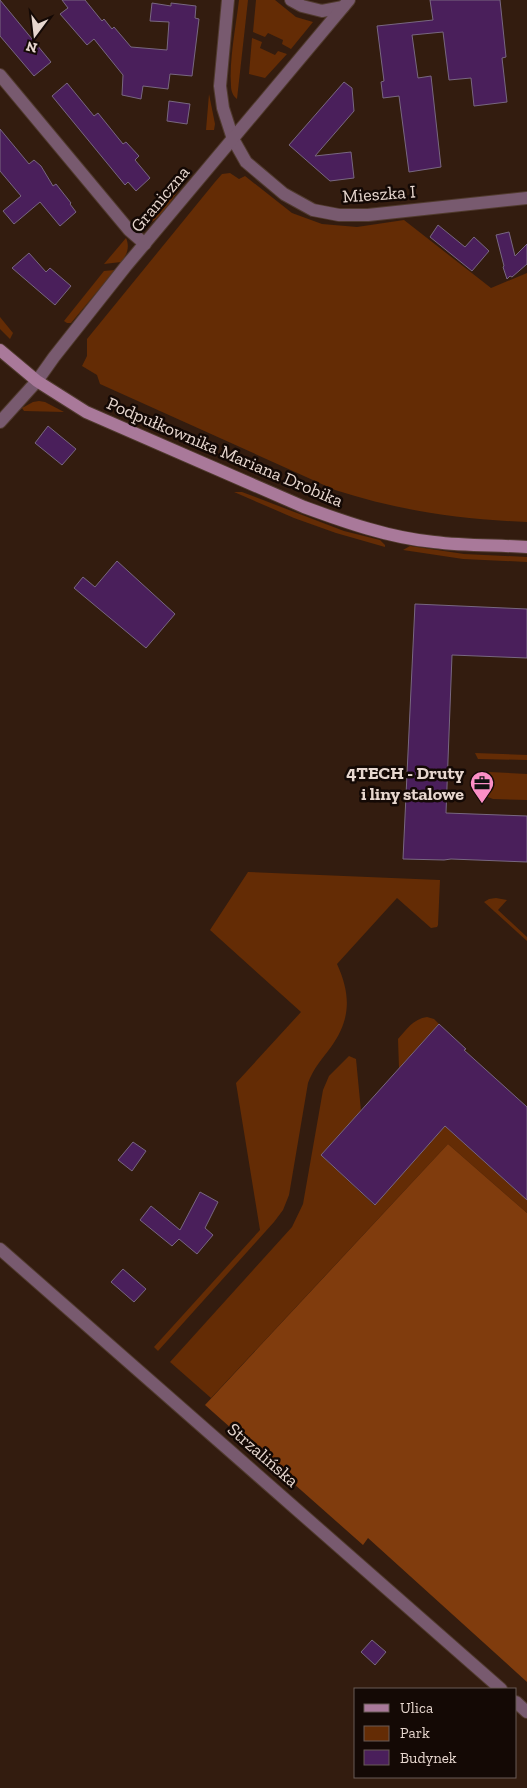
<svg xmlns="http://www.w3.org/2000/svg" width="527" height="1788" font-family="'Zilla Slab',serif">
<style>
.green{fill:#642c05}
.forest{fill:#803c0d}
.building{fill:#4a1f5b;stroke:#786780}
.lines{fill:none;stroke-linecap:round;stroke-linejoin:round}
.minor-casing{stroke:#503a2e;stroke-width:14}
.secondary-casing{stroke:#503a2e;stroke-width:14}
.minor{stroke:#785a6f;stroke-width:12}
.secondary{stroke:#a9799a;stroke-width:12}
.labels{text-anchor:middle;stroke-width:5;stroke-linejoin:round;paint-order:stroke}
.street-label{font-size:18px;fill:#e7d7cf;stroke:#140905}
.poi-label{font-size:18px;font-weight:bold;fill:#e7d7cf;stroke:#140905;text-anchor:end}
</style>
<rect width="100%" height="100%" fill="#331c0f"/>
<g class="green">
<path d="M239,0H248L237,99C233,96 231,91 231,86C229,60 236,26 239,0Z"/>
<polygon points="256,0 275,0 296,17 313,22 291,49 282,44 283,40 268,33 265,37 253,32"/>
<polygon points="252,38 262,42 260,48 275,55 278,51 287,54 265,78 249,74"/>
<polygon points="209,94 215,124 214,130 206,130"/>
<path d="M230,173L239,179L245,176L292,213L322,224L357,227L404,220L491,288L527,273V522C459,519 400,511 335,490L100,384L97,375L82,366L87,356V339L215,182L222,174Z"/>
<path d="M175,183L179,186V190C170,202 154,230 137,226Z"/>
<path d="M126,238C130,247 127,255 121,262L104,264Z"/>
<polygon points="115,270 71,323 67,323 64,321 104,271"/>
<polygon points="0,317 13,333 10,339 0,329"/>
<polygon points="39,401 45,402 64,412 24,411 22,408 33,402"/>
<polygon points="234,492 242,492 344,531 380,540 385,545 385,547 336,533 294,518"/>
<polygon points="410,546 464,554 527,557 527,562 463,559 403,550"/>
<polygon points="475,753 527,755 527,760 478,759"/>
<path d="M489,772L527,774V800L493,799L485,796C478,788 481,778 489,772Z"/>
<path d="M248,872L440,880L438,925L437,927L431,928L397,898L337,964C351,995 351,1019 331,1047C322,1059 313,1069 308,1083L289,1195L283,1210L274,1222L158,1351L154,1347L260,1230L236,1083L301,1012L210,930Z"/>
<polygon points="496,898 507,900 498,910 527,937 527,941 484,902 489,899"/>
<path d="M427,1017L434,1019L439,1024L399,1068L398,1039C407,1029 413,1019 427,1017Z"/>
<polygon points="349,1056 356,1059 361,1111 321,1155 374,1205 445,1126 527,1200 527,1213 448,1144 211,1398 170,1362 292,1227 303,1204 323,1090 329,1076"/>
</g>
<polygon class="forest" points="448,1144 527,1213 527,1682 368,1538 363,1545 205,1405"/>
<g class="building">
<polygon points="0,0 51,62 34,76 0,36"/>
<polygon points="62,0 85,0 102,21 104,19 112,29 114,27 131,47 167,50 169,22 150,21 152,3 171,6 171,3 196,6 195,18 199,19 192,76 170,74 168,89 143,86 141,99 122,95 123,75 94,39 87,45 60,14 68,8"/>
<polygon points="430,0 500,0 506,57 502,58 507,102 474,106 471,78 449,80 443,32 412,35 418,78 431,76 441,167 409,172 399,96 383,98 381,82 384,81 377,26 433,20"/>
<polygon points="344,82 352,88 354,111 315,156 351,152 354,178 330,181 289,145"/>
<polygon points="67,83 94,116 98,113 123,144 126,142 139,156 135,160 150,178 136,191 128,182 125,185 52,96"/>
<polygon points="169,101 190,104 187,124 167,121"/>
<polygon points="0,129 29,164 34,160 41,166 53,186 56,184 71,203 70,204 76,212 60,226 40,202 14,224 3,211 21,196 0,171"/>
<polygon points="438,225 465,247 474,237 489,251 472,271 430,237"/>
<polygon points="509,232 515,256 527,244 527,264 512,277 510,276 507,279 503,267 504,266 496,235"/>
<polygon points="29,253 46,272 50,268 71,286 55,305 12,268"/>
<polygon points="48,426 76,449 62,465 35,443"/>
<polygon points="117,561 175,614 146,648 74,588 83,577 95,587"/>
<polygon points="415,604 527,609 527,658 452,655 446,813 527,816 527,862 451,859 444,860 403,859"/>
<polygon points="439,1024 466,1049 464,1050 527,1107 527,1200 445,1126 375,1205 321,1155"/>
<polygon points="133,1142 146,1151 132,1171 118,1160"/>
<polygon points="200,1192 218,1202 205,1228 213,1235 197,1254 179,1239 172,1246 140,1220 151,1206 180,1230"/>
<polygon points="123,1269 146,1289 134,1302 111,1282"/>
<polygon points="372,1640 386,1652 375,1665 361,1652"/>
</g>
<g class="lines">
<g class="minor-casing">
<g id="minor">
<polyline points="228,0 220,86 223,108 233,139 246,162 284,194 313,210 339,215 368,215 527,198"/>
<polyline points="291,0 302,6 322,11 343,7"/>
<polyline points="0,75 129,230 145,244"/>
<polyline points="0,422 37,381 54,357 126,266 349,0"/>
<polyline points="0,1249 501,1689"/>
<polyline points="516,1702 527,1712"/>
</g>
</g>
<g class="secondary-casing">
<path id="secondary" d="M0,350L37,381L86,412L304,507C345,522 390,538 434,542C465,546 496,545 527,547"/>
</g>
<use href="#minor" class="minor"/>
<use href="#secondary" class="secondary"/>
</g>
<defs>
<g id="office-pin" transform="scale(1.25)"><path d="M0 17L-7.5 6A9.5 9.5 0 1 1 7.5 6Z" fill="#fb8fc6" stroke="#140905"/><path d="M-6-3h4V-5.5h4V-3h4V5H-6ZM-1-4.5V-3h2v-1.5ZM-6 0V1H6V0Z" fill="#111"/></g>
</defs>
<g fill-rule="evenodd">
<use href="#office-pin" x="482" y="783"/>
</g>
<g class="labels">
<g class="street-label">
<text transform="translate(379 194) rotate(-4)" y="6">Mieszka I</text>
<text transform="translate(160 199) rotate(-50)" y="6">Graniczna</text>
<text transform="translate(225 452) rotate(23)" y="6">Podpułkownika Mariana Drobika</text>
<text transform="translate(263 1455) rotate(41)" y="6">Strzalińska</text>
</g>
<g class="poi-label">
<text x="464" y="779">4TECH - Druty<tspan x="464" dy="21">i liny stalowe</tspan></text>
</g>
</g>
<rect x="354" y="1688" width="162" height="90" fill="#140905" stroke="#685b56"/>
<rect x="364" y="1704" width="25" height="8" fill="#a9799a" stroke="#685b56"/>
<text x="400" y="1713" font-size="15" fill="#e7d7cf">Ulica</text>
<rect x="364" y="1726" width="25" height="15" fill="#642c05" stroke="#685b56"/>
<text x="400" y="1738" font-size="15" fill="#e7d7cf">Park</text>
<rect x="364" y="1750" width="25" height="15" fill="#4a1f5b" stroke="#685b56"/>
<text x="400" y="1763" font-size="15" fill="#e7d7cf">Budynek</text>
<g transform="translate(35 35) rotate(195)" stroke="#140905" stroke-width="4" paint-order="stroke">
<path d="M0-4L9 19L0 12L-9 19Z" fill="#e7d7cf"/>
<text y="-8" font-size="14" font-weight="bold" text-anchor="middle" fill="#e7d7cf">N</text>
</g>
</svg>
